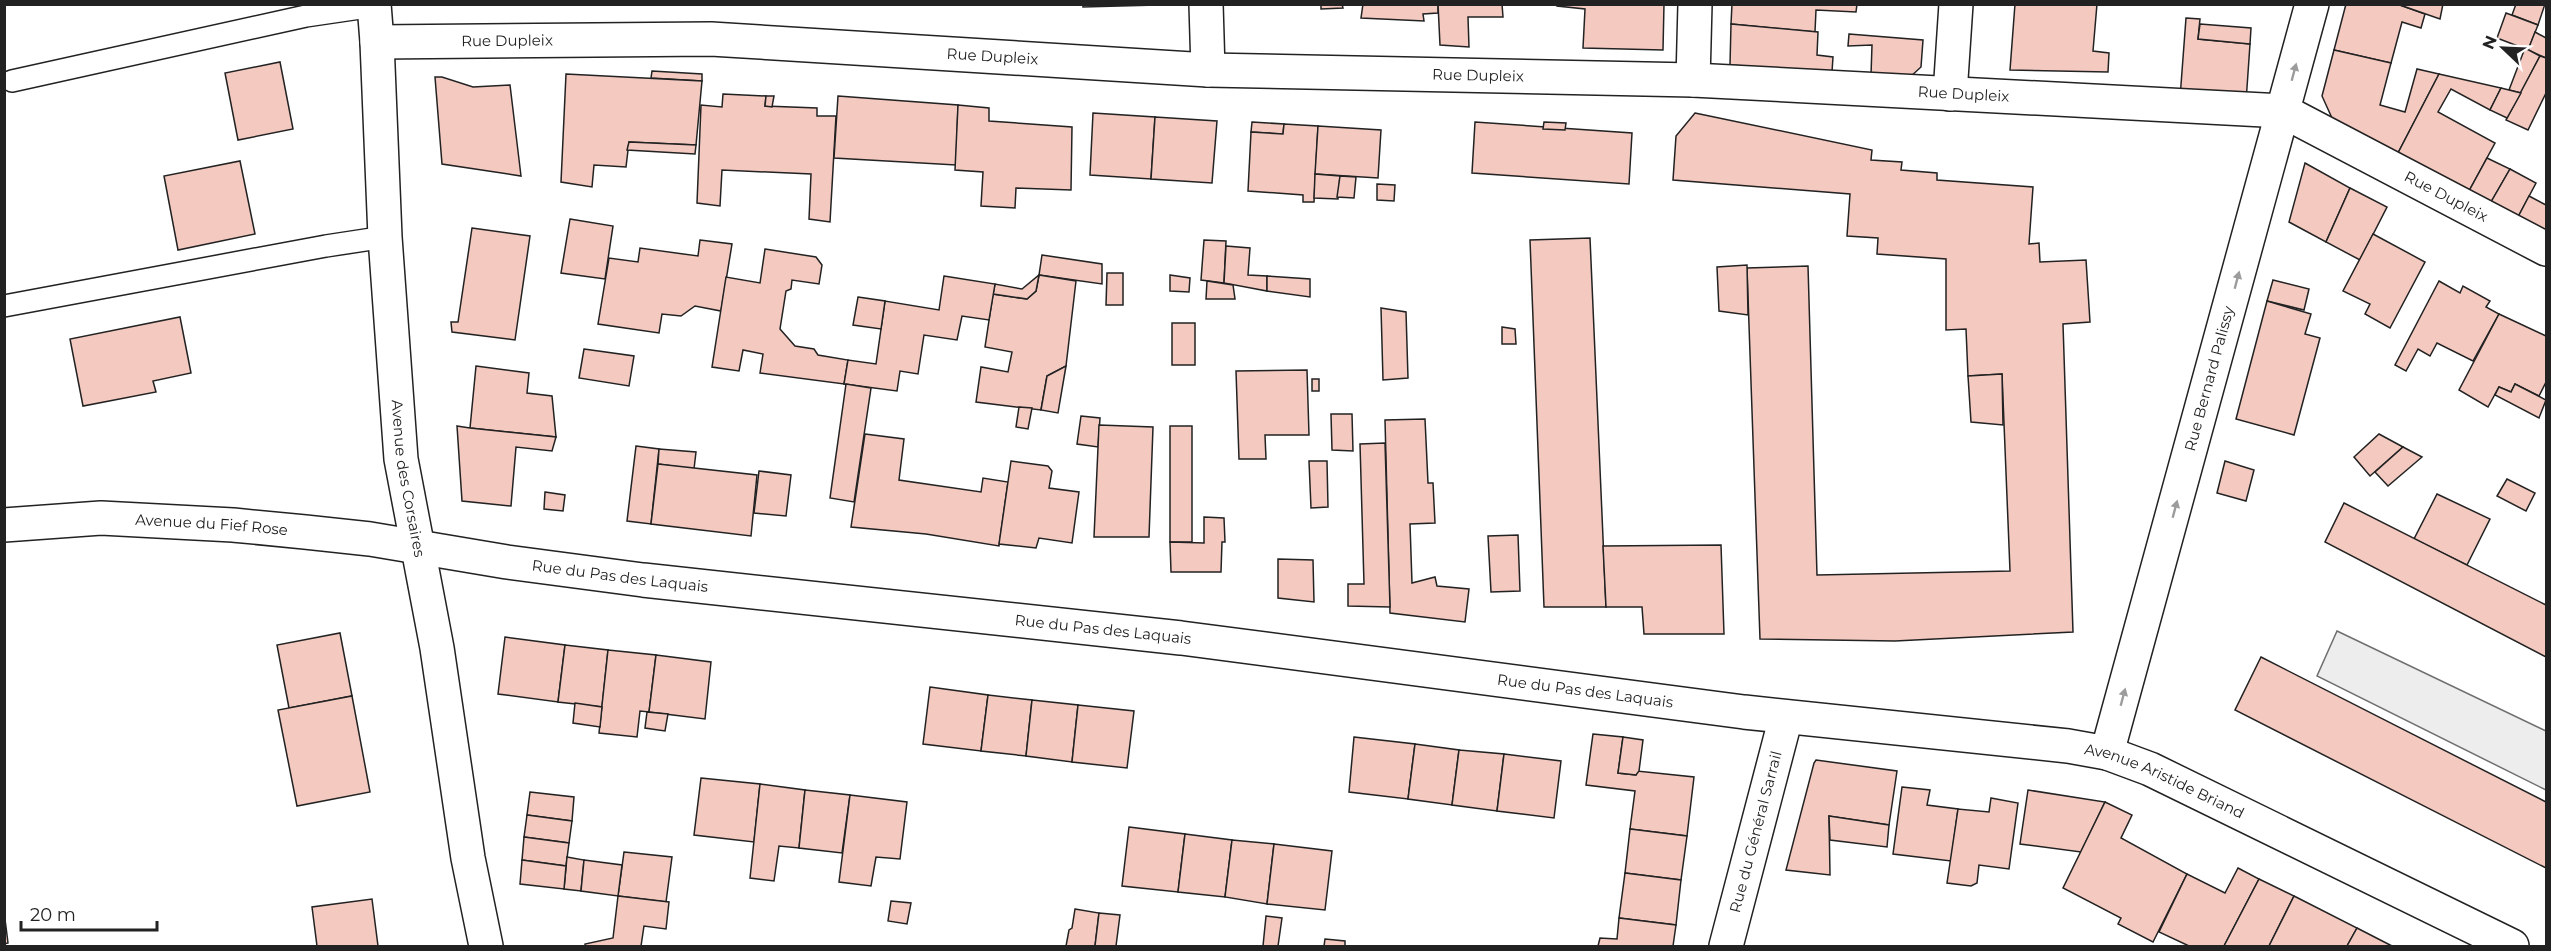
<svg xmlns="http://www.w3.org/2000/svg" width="2551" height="951" font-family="Montserrat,sans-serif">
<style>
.parking{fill:#ededed;stroke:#6f6f6f;stroke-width:1.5}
.building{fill:#f3c9c0;stroke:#222;stroke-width:1.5}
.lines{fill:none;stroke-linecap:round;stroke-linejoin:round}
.lane-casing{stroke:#222;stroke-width:24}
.street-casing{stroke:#222;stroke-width:36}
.secondary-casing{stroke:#222;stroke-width:36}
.lane{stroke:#fff;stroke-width:21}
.street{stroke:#fff;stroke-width:33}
.secondary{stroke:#fff;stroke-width:33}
.oneway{fill:#9c9c9c}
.labels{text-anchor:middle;stroke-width:4.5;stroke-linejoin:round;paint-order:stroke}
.street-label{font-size:15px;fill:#222;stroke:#fff}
</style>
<rect width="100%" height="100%" fill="#fff"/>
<polygon class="parking" points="2337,631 2546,731 2546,790 2317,676"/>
<g class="building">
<polygon points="1083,4 1157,4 1157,5 1083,7"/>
<polygon points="1321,4 1342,4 1343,8 1321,9"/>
<polygon points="1363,4 1438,4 1438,13 1423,14 1424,21 1361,18"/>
<polygon points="1438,4 1502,4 1503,17 1468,17 1469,47 1440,45"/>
<polygon points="1557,4 1664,4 1663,50 1583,48 1585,9 1557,6"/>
<polygon points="1732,4 1857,4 1856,12 1816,10 1815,32 1731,24"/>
<polygon points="2015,4 2097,4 2093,51 2109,53 2108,72 2010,70"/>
<polygon points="2346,4 2397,4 2425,14 2421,28 2402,22 2391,63 2334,50"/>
<polygon points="2397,4 2443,4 2440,19"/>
<polygon points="2516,4 2545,4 2538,25 2512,15"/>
<polygon points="2506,13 2538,25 2528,50 2497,38"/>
<polygon points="2186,18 2200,19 2198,39 2250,44 2246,102 2180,98"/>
<polygon points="1731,24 1818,32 1817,55 1833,57 1832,72 1730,65"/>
<polygon points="2200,24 2251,28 2250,44 2198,39"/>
<polygon points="2535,32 2546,38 2546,58 2528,50"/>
<polygon points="1849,34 1923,40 1921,67 1909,78 1871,75 1872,45 1848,46"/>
<polygon points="2525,48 2540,56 2521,93 2509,90"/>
<polygon points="2334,50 2391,63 2380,105 2405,112 2417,69 2439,74 2398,153 2332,118 2322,96"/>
<polygon points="2540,56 2546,58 2546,93 2528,130 2506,120"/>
<polygon points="280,62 293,129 238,140 225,73"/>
<polygon points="652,71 702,74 702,81 651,78"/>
<polygon points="566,74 702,81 696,145 629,142 626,167 594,165 592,187 561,182"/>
<polygon points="2439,74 2501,88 2490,110 2451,89 2438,112 2495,143 2469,191 2398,153"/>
<polygon points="435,77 442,77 473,87 510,85 521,176 442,164"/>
<polygon points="2501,88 2521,93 2507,118 2490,110"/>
<polygon points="723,94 766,96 765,106 817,108 817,116 836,116 830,222 809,219 811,174 722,170 720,206 697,203 701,105 722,107"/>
<polygon points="766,96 774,96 772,107 765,106"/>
<polygon points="838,96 958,105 956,165 834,158"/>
<polygon points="958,105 989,108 989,121 1072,127 1071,190 1016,188 1015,208 981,206 983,172 955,170"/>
<polygon points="1093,113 1155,117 1151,179 1090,175"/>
<polygon points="1695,113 1872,150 1871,160 1902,162 1901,170 1937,173 1937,180 2033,187 2029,244 2039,243 2040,262 2086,260 2090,322 2063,324 2073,632 1895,641 1760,639 1747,268 1808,266 1817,575 2010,571 2002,374 1968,376 1966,329 1946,330 1946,259 1877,254 1878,238 1847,236 1850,194 1673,180 1676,136"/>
<polygon points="1155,117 1217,121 1212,183 1151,179"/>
<polygon points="1252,122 1284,124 1283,134 1251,132"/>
<polygon points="1475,122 1632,133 1629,184 1472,173"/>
<polygon points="1544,122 1566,123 1565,130 1543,129"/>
<polygon points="1284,124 1318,126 1314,202 1303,202 1303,195 1248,191 1251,132 1283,134"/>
<polygon points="1318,126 1381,130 1378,178 1315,174"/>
<polygon points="629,142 696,145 695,154 627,150"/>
<polygon points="2487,158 2510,169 2491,202 2469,191"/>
<polygon points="240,161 255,234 178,250 164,176"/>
<polygon points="2305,163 2350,188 2326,242 2289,222"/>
<polygon points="2510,169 2536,183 2518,217 2491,202"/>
<polygon points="1315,174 1340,176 1338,199 1314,198"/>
<polygon points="1340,176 1356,177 1354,198 1337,197"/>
<polygon points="1377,184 1395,185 1394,201 1377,200"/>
<polygon points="2350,188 2387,207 2360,260 2326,242"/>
<polygon points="2529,196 2546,205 2546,232 2518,217"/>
<polygon points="570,219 613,226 605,279 561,273"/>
<polygon points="472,228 530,236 515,340 452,332 451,322 458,322"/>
<polygon points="2373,234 2425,262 2390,328 2365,314 2370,304 2343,291"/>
<polygon points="1590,238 1606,607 1544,607 1530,240"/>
<polygon points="700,240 732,244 721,311 695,306 681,316 662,314 659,333 598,324 609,258 638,262 640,248 698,256"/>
<polygon points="1204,240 1226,241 1224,283 1201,280"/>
<polygon points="1226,246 1250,248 1248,275 1267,276 1267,291 1224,283"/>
<polygon points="765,249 816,257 822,265 819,284 792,280 791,289 786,291 780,329 795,346 814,349 818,355 848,360 844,384 760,373 763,354 743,350 739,371 712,367 726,277 760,283"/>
<polygon points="1042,255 1102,264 1102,284 1039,275"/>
<polygon points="1747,265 1748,315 1719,311 1717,267"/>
<polygon points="1107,273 1123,273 1123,305 1106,305"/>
<polygon points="1039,275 1076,281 1066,366 1047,376 1041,410 976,402 981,367 1008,372 1012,352 985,347 993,294 1027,299 1036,291"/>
<polygon points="1039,275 1036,291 1027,299 993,294 995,284 1022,289"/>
<polygon points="1170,275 1190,278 1189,292 1170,291"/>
<polygon points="944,276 995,284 989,320 962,316 957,340 924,335 918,374 900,371 897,391 844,384 848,360 876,364 885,301 939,310"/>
<polygon points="1267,276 1310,279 1310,297 1267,291"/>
<polygon points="2273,280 2309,289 2304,310 2267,301"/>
<polygon points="1207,281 1233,285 1235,299 1206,299"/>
<polygon points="2439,281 2460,293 2463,286 2490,301 2486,307 2499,314 2473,361 2437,343 2430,356 2418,349 2406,371 2395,365"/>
<polygon points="858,297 885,301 881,329 853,325"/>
<polygon points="2267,301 2311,314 2305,334 2320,338 2294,435 2236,419"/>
<polygon points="1381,308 1406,312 1408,378 1383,380"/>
<polygon points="2499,314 2546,336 2546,382 2539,396 2515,384 2511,392 2499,387 2488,407 2459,390"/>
<polygon points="180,317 191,373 153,381 156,392 83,406 70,339"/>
<rect x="1172" y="323" width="23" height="42"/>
<polygon points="1502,327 1515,329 1516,344 1502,344"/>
<polygon points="584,349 634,356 629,386 579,378"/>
<polygon points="476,366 529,373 527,393 552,396 556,437 470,428"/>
<polygon points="1066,366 1058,413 1041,410 1047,376"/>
<polygon points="1307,370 1309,435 1265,435 1266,459 1239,459 1236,371"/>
<polygon points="2002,374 2003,425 1971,422 1968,376"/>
<rect x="1312" y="379" width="7" height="12"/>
<polygon points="846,384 871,388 854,502 830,498"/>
<polygon points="2515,384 2546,400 2539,418 2495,395 2499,387 2511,392"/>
<polygon points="1019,407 1032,408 1028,429 1016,427"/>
<polygon points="1331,414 1352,414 1353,451 1332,450"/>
<polygon points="1081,416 1100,418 1098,447 1077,444"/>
<polygon points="1425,419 1428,483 1433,483 1435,523 1410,524 1412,583 1435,577 1437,586 1469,589 1465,622 1390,613 1385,420"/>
<polygon points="1099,425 1153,427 1149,537 1094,537"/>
<polygon points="457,426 470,428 556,437 552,451 516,447 511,506 462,501"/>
<rect x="1170" y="426" width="22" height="116"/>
<polygon points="865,434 904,439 899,480 981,492 983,478 1008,482 999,546 926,534 851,527"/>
<polygon points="2379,434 2403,447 2370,476 2354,457"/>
<polygon points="1385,443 1390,607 1348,606 1348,584 1364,584 1360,444"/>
<polygon points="636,446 659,449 651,524 627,521"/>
<polygon points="2403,447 2422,457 2388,486 2375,472"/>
<polygon points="659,449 696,452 694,469 658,464"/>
<polygon points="1011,461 1048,466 1052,471 1049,488 1079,492 1072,543 1039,538 1036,548 999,544"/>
<polygon points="1309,461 1327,461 1328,507 1311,508"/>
<polygon points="2225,461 2254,470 2246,501 2217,493"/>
<polygon points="658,464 757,475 751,536 651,524"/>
<polygon points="759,471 791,475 786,516 754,513"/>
<polygon points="2507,479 2535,493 2526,511 2497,496"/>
<polygon points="545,492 565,495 563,511 544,509"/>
<polygon points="2437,494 2490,519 2467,565 2414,539"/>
<polygon points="2344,503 2546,605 2546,657 2325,542"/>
<polygon points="1204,517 1224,518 1225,542 1222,542 1221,572 1171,572 1170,542 1204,543"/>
<polygon points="1518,535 1520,591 1491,592 1488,536"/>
<polygon points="1721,545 1724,634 1644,634 1642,607 1606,607 1603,546"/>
<polygon points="1278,559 1313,560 1314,602 1278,598"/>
<polygon points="340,633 352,696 289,708 277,645"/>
<polygon points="505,637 565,645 558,702 498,694"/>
<polygon points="565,645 608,650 602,707 558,702"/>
<polygon points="608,650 656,655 649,712 640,711 637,737 599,733"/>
<polygon points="656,655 711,662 705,719 649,712"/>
<polygon points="2261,657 2546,802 2546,868 2235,710"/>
<polygon points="930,687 988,695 981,751 923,744"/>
<polygon points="988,695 1032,700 1026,756 981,751"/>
<polygon points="352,696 370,792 297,806 278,710"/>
<polygon points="1032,700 1078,705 1072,762 1026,756"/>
<polygon points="575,703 602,707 600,727 573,723"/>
<polygon points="1078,705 1134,711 1127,768 1072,762"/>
<polygon points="647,712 668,714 665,731 645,728"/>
<polygon points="1593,734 1623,737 1618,773 1636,775 1637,771 1694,777 1687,836 1630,829 1635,791 1586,785"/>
<polygon points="1354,737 1415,744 1408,799 1349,792"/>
<polygon points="1623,737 1643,740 1639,771 1636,775 1618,773"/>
<polygon points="1415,744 1459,750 1452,805 1408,799"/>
<polygon points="1459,750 1504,754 1497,811 1452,805"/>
<polygon points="1504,754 1561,761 1554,818 1497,811"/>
<polygon points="1816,760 1897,771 1889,825 1829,816 1830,875 1786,870 1814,763"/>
<polygon points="701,778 760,784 754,842 694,835"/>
<polygon points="760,784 805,790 799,848 779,846 774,881 750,878"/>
<polygon points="1902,787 1930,790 1927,805 1958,809 1951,861 1893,854"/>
<polygon points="805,790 850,795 842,853 799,848"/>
<polygon points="2028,790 2105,802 2081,852 2020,844"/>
<polygon points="530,792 574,797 572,821 527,815"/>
<polygon points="850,795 907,802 900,859 876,857 871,886 839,882"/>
<polygon points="1991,798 2018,803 2009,869 1979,865 1977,883 1971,886 1947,883 1958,809 1989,812"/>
<polygon points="2105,802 2132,815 2121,838 2187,874 2153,942 2118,924 2121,918 2063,888"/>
<polygon points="527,815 572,821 569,843 524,837"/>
<polygon points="1829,816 1889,825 1887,847 1830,840"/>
<polygon points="1129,827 1185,834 1178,892 1122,886"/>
<polygon points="1630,829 1687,836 1681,880 1625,873"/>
<polygon points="1185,834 1232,840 1225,897 1178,892"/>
<polygon points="524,837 569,843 566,866 522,860"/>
<polygon points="1232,840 1274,844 1267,904 1225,897"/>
<polygon points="1274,844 1332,851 1325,910 1267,904"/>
<polygon points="624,852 672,857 666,902 618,896"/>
<polygon points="567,857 584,860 581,891 564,889"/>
<polygon points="522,860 566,866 564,889 520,884"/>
<polygon points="584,860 622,865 618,896 581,891"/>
<polygon points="2238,868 2259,879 2224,946 2189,946 2159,932 2187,874 2225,893"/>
<polygon points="1625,873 1681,880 1676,925 1619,918"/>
<polygon points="2259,879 2294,896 2269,946 2224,946"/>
<polygon points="618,896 669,902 666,929 644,926 641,946 585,946 585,944 613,938"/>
<polygon points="2294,896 2357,928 2347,946 2269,946"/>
<polygon points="372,899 378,946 317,946 312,907"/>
<polygon points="891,901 911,903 907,924 888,921"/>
<polygon points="1075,909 1099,913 1095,946 1066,946 1069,930 1072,928"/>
<polygon points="4,911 8,943 4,944"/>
<polygon points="1099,913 1120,915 1116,946 1095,946"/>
<polygon points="1266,916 1282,918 1278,946 1263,946"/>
<polygon points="1619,918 1676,925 1673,946 1598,946 1600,938 1617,939"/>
<polygon points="2357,928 2392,946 2347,946"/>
<polygon points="1325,939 1345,941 1345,946 1324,946"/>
</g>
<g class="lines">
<g class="lane-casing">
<g id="lane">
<polyline points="12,81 306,16 374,6"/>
<polyline points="4,306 326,246 385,237"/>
</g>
</g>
<g class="street-casing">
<g id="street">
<polyline points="1206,4 1208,70"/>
<path id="s1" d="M377,42L711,39L1208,70L1693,80L2283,111L2546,249"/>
<polyline points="1693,80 1695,4"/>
<polyline points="1950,94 1956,4"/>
<path id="s2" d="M2107,753L2312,4"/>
<path id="s3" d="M1726,946L1786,717"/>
</g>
</g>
<g class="secondary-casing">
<g id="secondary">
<path id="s4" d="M374,4L377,42L385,237L401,459L437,648L468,858L486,946"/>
<path id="s5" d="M4,525L101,518L233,525L305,532L370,539L507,562L643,580L1181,638L1744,712L2068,746L2107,753L2150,769L2512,946"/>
</g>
</g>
<use href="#lane" class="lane"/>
<use href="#street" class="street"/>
<use href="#secondary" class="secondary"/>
</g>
<defs><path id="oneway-solid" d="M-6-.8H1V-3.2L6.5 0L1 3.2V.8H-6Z" transform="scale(1.5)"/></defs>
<g class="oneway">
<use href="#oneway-solid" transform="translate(2294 72) rotate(-75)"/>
<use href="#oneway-solid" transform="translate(2237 280) rotate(-75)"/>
<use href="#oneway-solid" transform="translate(2175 509) rotate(-75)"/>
<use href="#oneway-solid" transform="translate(2123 697) rotate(-75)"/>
</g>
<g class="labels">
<g class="street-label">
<text dy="5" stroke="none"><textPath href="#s1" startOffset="130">Rue Dupleix</textPath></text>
<text dy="5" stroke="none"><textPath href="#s1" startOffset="616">Rue Dupleix</textPath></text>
<text dy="5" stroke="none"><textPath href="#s1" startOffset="1102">Rue Dupleix</textPath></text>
<text dy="5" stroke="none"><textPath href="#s1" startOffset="1588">Rue Dupleix</textPath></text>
<text dy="5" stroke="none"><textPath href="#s1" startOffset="2092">Rue Dupleix</textPath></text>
<text dy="5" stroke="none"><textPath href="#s2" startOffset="388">Rue Bernard Palissy</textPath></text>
<text dy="5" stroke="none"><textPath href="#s4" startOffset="476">Avenue des Corsaires</textPath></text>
<text dy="5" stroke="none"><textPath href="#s5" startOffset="208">Avenue du Fief Rose</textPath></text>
<text dy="5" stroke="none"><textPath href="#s5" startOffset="620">Rue du Pas des Laquais</textPath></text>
<text dy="5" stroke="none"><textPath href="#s5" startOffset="1106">Rue du Pas des Laquais</textPath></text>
<text dy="5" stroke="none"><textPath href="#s5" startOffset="1592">Rue du Pas des Laquais</textPath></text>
<text dy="5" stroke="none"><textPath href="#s5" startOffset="2181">Avenue Aristide Briand</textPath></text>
<text dy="5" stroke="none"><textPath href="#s3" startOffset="118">Rue du Général Sarrail</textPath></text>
</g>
</g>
<rect width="2551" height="951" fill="none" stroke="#222222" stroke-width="12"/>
<g transform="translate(2503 48) rotate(293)" stroke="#ffffff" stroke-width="4.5" paint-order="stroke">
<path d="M0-4.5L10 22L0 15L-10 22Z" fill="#222222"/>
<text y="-9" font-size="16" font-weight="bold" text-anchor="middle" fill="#222222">N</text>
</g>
<path d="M21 921v9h136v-9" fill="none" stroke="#222222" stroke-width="3"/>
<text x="30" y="921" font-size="18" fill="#222222" stroke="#ffffff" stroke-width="4.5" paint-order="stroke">20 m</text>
</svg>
